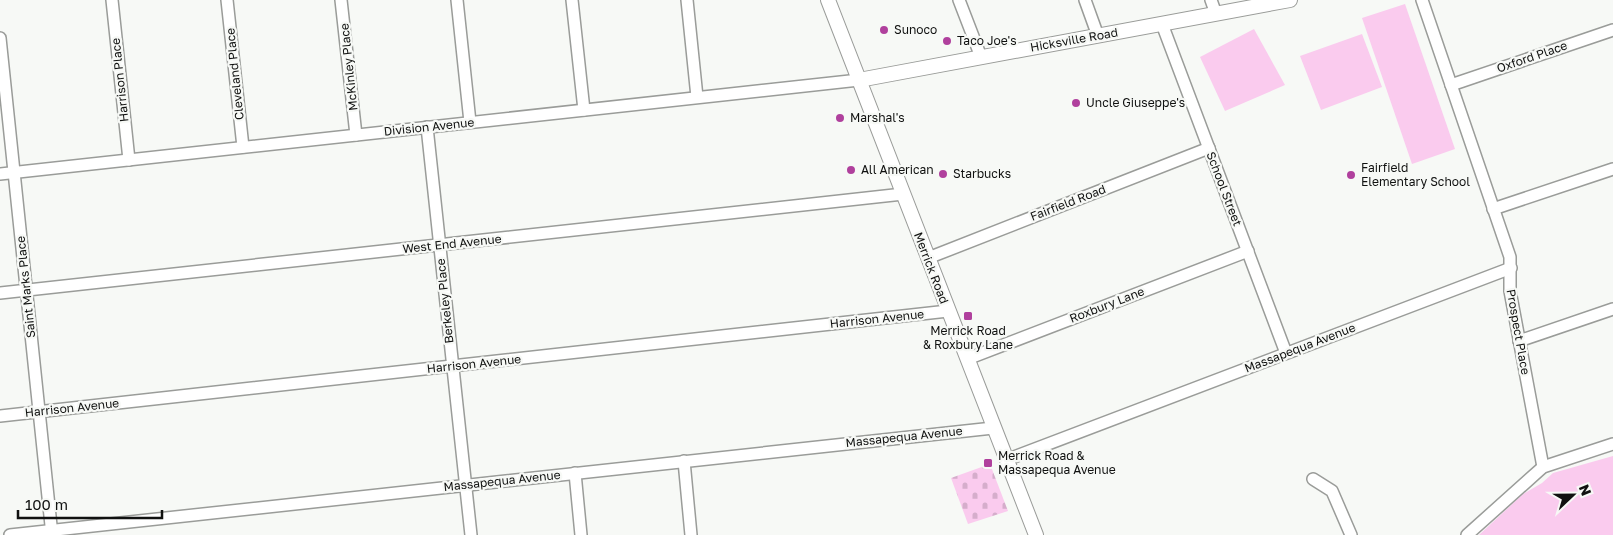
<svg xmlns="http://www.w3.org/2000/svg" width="1613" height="535" font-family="'Golos Text',sans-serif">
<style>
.cemetery{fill:url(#cemetery-stones)}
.park{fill:#facbee}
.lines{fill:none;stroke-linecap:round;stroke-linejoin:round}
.minor-casing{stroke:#9a9c99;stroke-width:14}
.major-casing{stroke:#9a9c99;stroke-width:16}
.minor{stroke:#fff;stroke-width:11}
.major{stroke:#fff;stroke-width:14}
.poi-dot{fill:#b0409d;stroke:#f7f9f6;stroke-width:2}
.labels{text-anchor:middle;stroke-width:4.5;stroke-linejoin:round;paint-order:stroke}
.poi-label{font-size:12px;fill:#101110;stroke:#f7f9f6;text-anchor:start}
.street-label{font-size:12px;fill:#101110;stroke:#f7f9f6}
</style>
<defs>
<pattern id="cemetery-stones" width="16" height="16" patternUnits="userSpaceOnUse" patternTransform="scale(1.25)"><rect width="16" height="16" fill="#facbee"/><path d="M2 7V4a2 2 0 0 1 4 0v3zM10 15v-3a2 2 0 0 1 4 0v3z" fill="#d5adcb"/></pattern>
</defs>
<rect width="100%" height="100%" fill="#f7f9f6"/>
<polygon class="cemetery" points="990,464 1008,511 968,524 951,478"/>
<g class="park">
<polygon points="1405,4 1455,149 1412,164 1362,18"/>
<polygon points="1254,29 1285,85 1225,111 1200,57"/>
<polygon points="1362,34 1382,87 1321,110 1300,56"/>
<polygon points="1613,456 1613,535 1479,535 1523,494 1542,483 1553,473"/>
</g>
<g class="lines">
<g class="minor-casing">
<g id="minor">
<polyline points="112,0 129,160"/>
<polyline points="227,0 243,147"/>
<polyline points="341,0 356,135"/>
<polyline points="457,0 470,122"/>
<polyline points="572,0 584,110"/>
<polyline points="687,0 697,97"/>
<polyline points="959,0 981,57"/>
<polyline points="1085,0 1098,36"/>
<polyline points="1211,0 1216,14"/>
<polyline points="1422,0 1510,257 1510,291 1543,467"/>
<polyline points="1162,24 1286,353"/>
<polyline points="0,38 52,535"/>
<polyline points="1451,85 1613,30"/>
<polyline points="427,127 471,535"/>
<polyline points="0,174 859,80"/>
<polyline points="1493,209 1613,169"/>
<polyline points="928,258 1209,148"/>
<polyline points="0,293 903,194"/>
<polyline points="1519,341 1613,309"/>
<polyline points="967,359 1248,251"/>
<polyline points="0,416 948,311"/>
<polyline points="1006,460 1511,268"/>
<polyline points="684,461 691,535"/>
<polyline points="575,473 581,535"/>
<polyline points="1313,479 1332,491 1351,535"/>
<polyline points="10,535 993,428"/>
<polyline points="1467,535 1543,467 1613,444"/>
</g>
</g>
<g class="major-casing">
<g id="major">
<polyline points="828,0 1036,535"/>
<polyline points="859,80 1290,0"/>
</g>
</g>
<use href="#minor" class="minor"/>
<use href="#major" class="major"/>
</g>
<g class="poi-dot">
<circle cx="884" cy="30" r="5"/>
<circle cx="947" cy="41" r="5"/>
<circle cx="1076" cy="103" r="5"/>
<circle cx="840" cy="118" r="5"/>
<circle cx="851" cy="170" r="5"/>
<circle cx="943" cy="174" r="5"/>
<circle cx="1351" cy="175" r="5"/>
<rect x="963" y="311" width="10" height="10" rx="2.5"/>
<rect x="983" y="458" width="10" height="10" rx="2.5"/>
</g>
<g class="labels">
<g class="poi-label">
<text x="894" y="34">Sunoco</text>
<text x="957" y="45">Taco Joe's</text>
<text x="1086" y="107">Uncle Giuseppe's</text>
<text x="850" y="122">Marshal's</text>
<text x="1361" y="172">Fairfield<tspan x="1361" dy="14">Elementary School</tspan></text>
<text x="861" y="174">All American</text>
<text x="953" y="178">Starbucks</text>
<text x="968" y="335" text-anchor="middle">Merrick Road<tspan x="968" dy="14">&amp; Roxbury Lane</tspan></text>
<text x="998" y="460">Merrick Road &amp;<tspan x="998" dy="14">Massapequa Avenue</tspan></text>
</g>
<g class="street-label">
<text transform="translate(1074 40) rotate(-10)" y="4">Hicksville Road</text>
<text transform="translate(1532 57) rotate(-19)" y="4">Oxford Place</text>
<text transform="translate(349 67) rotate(-96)" y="4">McKinley Place</text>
<text transform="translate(235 74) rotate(-96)" y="4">Cleveland Place</text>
<text transform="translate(120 80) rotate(-96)" y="4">Harrison Place</text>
<text transform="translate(429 127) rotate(-6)" y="4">Division Avenue</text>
<text transform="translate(1224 189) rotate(69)" y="4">School Street</text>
<text transform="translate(1068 203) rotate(-21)" y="4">Fairfield Road</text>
<text transform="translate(452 244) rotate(-6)" y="4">West End Avenue</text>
<text transform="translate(931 268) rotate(69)" y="4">Merrick Road</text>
<text transform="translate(26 287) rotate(-96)" y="4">Saint Marks Place</text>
<text transform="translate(445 301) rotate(-96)" y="4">Berkeley Place</text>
<text transform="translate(1107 305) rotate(-21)" y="4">Roxbury Lane</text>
<text transform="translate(877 319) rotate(-6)" y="4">Harrison Avenue</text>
<text transform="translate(1518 332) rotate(80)" y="4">Prospect Place</text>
<text transform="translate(1300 348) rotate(-21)" y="4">Massapequa Avenue</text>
<text transform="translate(474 364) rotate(-6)" y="4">Harrison Avenue</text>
<text transform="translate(72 408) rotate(-6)" y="4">Harrison Avenue</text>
<text transform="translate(904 437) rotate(-6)" y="4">Massapequa Avenue</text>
<text transform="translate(502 481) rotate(-6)" y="4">Massapequa Avenue</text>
</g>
</g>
<g transform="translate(1573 495) rotate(68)" stroke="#f7f9f6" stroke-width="4" paint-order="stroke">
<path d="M0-4L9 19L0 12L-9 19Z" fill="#101110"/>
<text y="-8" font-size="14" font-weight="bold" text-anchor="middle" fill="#101110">N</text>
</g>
<path d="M18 510v8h144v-8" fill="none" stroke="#101110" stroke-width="2.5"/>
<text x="25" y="510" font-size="15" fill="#101110" stroke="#f7f9f6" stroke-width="4" paint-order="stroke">100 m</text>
</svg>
